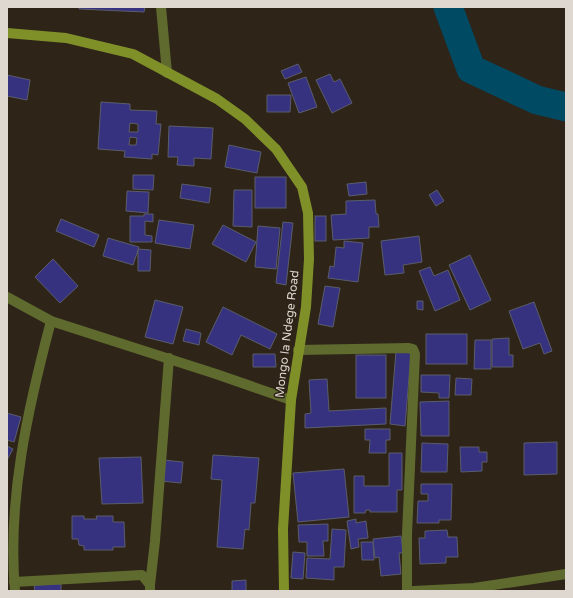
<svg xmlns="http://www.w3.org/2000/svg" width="573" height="598" font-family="'Varela Round',sans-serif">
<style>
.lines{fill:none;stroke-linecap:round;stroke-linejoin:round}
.river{stroke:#004a63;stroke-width:29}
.building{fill:#363280;stroke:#5a5c6c;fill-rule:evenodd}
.street{stroke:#5f6a2f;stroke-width:10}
.secondary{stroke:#7f9029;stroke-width:10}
.labels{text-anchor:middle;stroke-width:3;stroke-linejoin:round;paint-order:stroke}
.street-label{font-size:12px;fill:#dfd8d0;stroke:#2f2418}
</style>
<rect width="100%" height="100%" fill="#2f2418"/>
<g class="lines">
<polyline class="river" points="448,7 471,69 537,100 566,107"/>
</g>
<g class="building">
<polygon points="79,7 145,7 144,12 79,9"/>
<polygon points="298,64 302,72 285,79 281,71"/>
<polygon points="330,74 334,82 340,79 352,103 332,113 316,80"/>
<polygon points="7,75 30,80 27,100 7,96"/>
<polygon points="306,77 317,107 299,113 288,83"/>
<polygon points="267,95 291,95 290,112 267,112"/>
<path d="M101,102L130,104V110L157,111L156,124H161L158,155L152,154V159L124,157L125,151L98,149ZM130,123L138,124V132H129ZM130,137L137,138L136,145H129Z"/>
<polygon points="169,126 213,128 211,159 194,158 194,166 177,165 178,157 168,157"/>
<polygon points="229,145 261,152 257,173 225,167"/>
<polygon points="133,175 154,175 153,190 133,189"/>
<rect x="255" y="177" width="31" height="31"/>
<polygon points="366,182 367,194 349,196 347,184"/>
<polygon points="182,184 211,188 209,203 180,198"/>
<polygon points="234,190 252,190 252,227 233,226"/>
<polygon points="437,190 444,201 436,206 429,195"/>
<polygon points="127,191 149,192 148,213 126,211"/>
<polygon points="375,200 376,214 378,214 379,227 369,227 369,238 333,240 331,215 346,214 346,201"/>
<polygon points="144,214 153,214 153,222 145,221 145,235 152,236 152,242 130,242 130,216 144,216"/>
<rect x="315" y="216" width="11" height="25"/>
<polygon points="61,219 99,235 94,247 56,231"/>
<polygon points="159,220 194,225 190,249 155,243"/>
<polygon points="283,222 293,223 286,285 276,283"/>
<polygon points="223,225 256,242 246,262 212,244"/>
<polygon points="258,226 280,228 276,269 255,267"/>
<polygon points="419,236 422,262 403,265 404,273 385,275 381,241"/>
<polygon points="108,238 139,247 133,265 103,256"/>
<polygon points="344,241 363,243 358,282 328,278 330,266 334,267 336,247 344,248"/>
<polygon points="138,249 151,250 150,271 138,271"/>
<polygon points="470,255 491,300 470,310 449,265"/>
<polygon points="53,259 78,286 60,303 35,277"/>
<polygon points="430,267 434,276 448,270 460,300 435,311 419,271"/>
<polygon points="325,286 340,288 333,327 318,324"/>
<polygon points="155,300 183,307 173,344 145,337"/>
<polygon points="417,301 423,301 423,310 417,309"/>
<polygon points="534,302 552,351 544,354 540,343 523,349 509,311"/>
<polygon points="223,307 277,334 270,349 241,335 232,355 206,342"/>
<polygon points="186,329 201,333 199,345 183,341"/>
<rect x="426" y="334" width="41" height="30"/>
<polygon points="509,338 509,355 513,355 513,367 492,367 492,339"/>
<polygon points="475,340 491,340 491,369 474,369"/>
<polygon points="396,351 411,353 405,426 390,424"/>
<polygon points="253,354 275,354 276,367 253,367"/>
<rect x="356" y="355" width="30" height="43"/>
<polygon points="421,375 450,375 449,398 439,398 439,393 421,392"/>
<polygon points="456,378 472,379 471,395 455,395"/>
<polygon points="327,379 329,411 386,408 386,424 305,428 305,414 311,413 309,380"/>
<polygon points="449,401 449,436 421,436 420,402"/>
<polygon points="7,413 21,417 14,442 7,440"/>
<polygon points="365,429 390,429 390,440 386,440 386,453 369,453 370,440 365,440"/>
<polygon points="557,442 557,474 524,475 524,443"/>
<polygon points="422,443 448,444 447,472 421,472"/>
<polygon points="7,446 13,449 7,460"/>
<polygon points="460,447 479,447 479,452 487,452 487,462 482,462 482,471 461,472"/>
<polygon points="389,453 402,453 402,490 397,490 397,512 370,512 370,510 366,510 365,513 354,513 354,476 364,476 364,486 389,486"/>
<polygon points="213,455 259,458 255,503 251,503 249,530 245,529 243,549 217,547 222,480 211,479"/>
<polygon points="141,457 143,503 102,504 99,458"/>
<polygon points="163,460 183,462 181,483 161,481"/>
<polygon points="344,469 349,517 298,522 293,473"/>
<polygon points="421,484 452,484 451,520 439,520 439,523 417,523 418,501 428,501 428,494 421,494"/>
<polygon points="72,516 84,516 84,519 97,519 96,516 113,516 113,522 124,522 125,547 113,547 113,550 84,550 84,546 79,545 78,539 72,539"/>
<polygon points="356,519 356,523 366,521 368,538 358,539 359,547 351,549 347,521"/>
<polygon points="328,524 328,541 323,541 324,556 307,556 307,542 299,542 298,525"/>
<polygon points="332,529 346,530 344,567 334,567 334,580 306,578 307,558 330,559"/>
<polygon points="447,530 448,537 457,537 458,557 446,557 446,563 420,564 419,538 425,538 425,531"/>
<polygon points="401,536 403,553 399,553 401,574 381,576 379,557 375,558 373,539"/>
<polygon points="361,542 373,542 374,560 362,560"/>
<polygon points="293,552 305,553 303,579 291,578"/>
<polygon points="246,580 246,591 232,591 232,581"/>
<polygon points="61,584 61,591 35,591 34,585"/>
</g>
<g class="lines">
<g class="street">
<polyline points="161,7 167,73"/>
<polyline points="7,297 51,321 216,374 291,400"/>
<polyline points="298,350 409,348 413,349 415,354 407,534 407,591"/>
<polyline points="14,582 142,575 150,585 150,589"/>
<polyline points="150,585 155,541 169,358"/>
<path d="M15,591C7,500 28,408 51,321"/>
<polyline points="413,591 474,588 566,574"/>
</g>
<polyline class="secondary" points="7,33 66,38 133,54 217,99 245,119 276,149 302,187 308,213 309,259 306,307 291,400 283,529 284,591"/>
</g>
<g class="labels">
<g class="street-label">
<text transform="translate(287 334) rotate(-83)" y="4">Mongo la Ndege Road</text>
</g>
</g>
<rect width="573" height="598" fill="none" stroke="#dfd8d0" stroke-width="16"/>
</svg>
